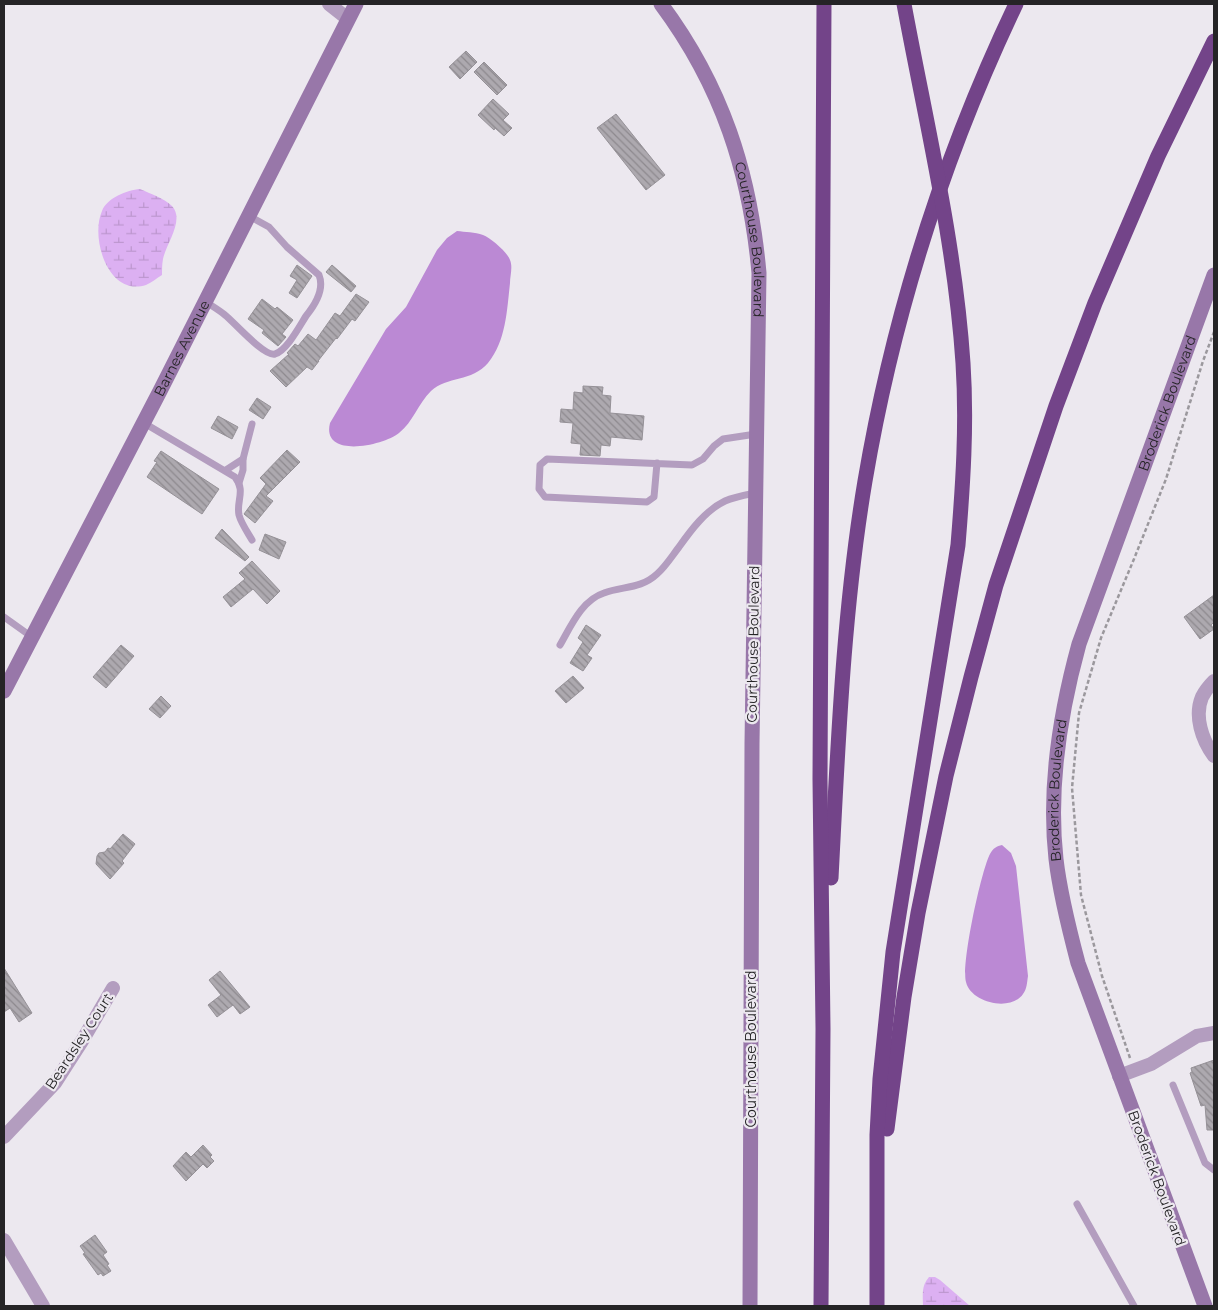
<svg xmlns="http://www.w3.org/2000/svg" width="1218" height="1310" font-family="Montserrat,sans-serif">
<style>
.wetland{fill:url(#wetland-marsh)}
.water{fill:#bb89d4}
.building{fill:url(#building-back-hatch);stroke:#959197}
.lines{fill:none;stroke-linecap:round;stroke-linejoin:round}
.path{stroke:#9b989d;stroke-width:2.5;stroke-dasharray:4 2.5;stroke-linecap:butt}
.lane{stroke:#b39dbf;stroke-width:7}
.street{stroke:#b39dbf;stroke-width:14}
.secondary{stroke:#9877a9;stroke-width:15}
.highway{stroke:#734489;stroke-width:15}
.labels{text-anchor:middle;stroke-width:4.5;stroke-linejoin:round;paint-order:stroke}
.street-label{font-size:14px;fill:#252426;stroke:#ece8ef}
</style>
<defs>
<pattern id="wetland-marsh" width="20" height="14" patternUnits="userSpaceOnUse" patternTransform="scale(1.25)"><rect width="20" height="14" fill="#dcb0f2"/><path d="M1 5h8M5 5V1M11 12h8M15 12V8" fill="none" stroke="#bd97cf"/></pattern>
<pattern id="building-back-hatch" width="6" height="6" patternUnits="userSpaceOnUse" patternTransform="scale(1.25)"><rect width="6" height="6" fill="#ada9af"/><path d="M-1 5l2 2M0 0l6 6M5-1l2 2" fill="none" stroke="#8d898e"/></pattern>
</defs>
<rect width="100%" height="100%" fill="#ece8ef"/>
<g class="wetland">
<path d="M140,189C151,194 164,198 172,206C185,220 166,244 163,259C162,264 162,270 162,275C157,278 151,283 146,285C108,297 90,238 102,211C107,198 127,190 140,189Z"/>
<path d="M929,1277H935L940,1280L970,1306H923C923,1295 921,1286 929,1277Z"/>
</g>
<g class="water">
<path d="M457,231C465,232 475,232 483,235C491,238 508,253 510,260C513,267 510,276 510,283C507,310 506,341 488,363C472,382 447,376 431,391C418,404 413,422 399,433C383,446 321,459 330,423L386,329L406,307L437,250L447,238Z"/>
<path d="M1002,845L1011,853L1016,866L1028,976C1027,982 1027,989 1023,994C1011,1012 971,1003 966,982C961,965 981,871 990,854C993,848 997,846 1002,845Z"/>
</g>
<g class="building">
<polygon points="466,51 477,62 460,79 449,67"/>
<polygon points="484,62 507,85 497,95 474,72"/>
<polygon points="493,99 509,114 503,120 512,128 504,136 495,128 494,130 478,115"/>
<polygon points="616,114 665,175 646,190 597,128"/>
<polygon points="297,265 312,276 297,298 289,293 297,280 290,276"/>
<polygon points="332,265 356,286 351,292 326,272"/>
<polygon points="356,294 369,302 355,321 352,319 337,339 336,338 318,361 319,361 312,370 307,367 286,387 270,371 289,354 287,353 295,344 298,346 308,334 316,340 335,313 340,316"/>
<polygon points="262,299 275,309 277,307 293,320 282,334 286,337 278,346 262,333 264,330 248,319"/>
<polygon points="583,386 603,387 602,395 611,396 610,413 644,416 642,440 611,437 610,446 601,445 600,456 580,455 581,444 571,443 573,423 560,422 561,409 573,410 574,392 583,393"/>
<polygon points="257,398 271,407 263,419 249,410"/>
<polygon points="218,416 238,427 232,439 211,428"/>
<polygon points="287,450 300,462 266,496 273,501 255,523 244,514 266,484 260,478"/>
<polygon points="161,451 219,489 202,514 147,477 157,462 154,461"/>
<polygon points="222,529 249,557 245,561 215,538"/>
<polygon points="265,534 286,542 279,559 259,550"/>
<polygon points="252,561 280,591 267,604 253,589 231,607 223,597 245,579 239,573"/>
<polygon points="1214,595 1214,622 1211,625 1214,629 1200,639 1184,617"/>
<polygon points="586,625 601,635 587,655 592,658 583,671 570,663 583,642 578,638"/>
<polygon points="121,645 134,656 106,688 93,677"/>
<polygon points="573,676 584,688 566,703 555,691"/>
<polygon points="161,696 171,706 160,718 149,709"/>
<polygon points="123,834 135,844 122,861 124,863 110,879 96,864 97,856 99,853 105,852 108,848 110,849"/>
<polygon points="4,968 32,1013 19,1022 10,1008 4,1012"/>
<polygon points="220,971 250,1007 240,1014 233,1005 217,1017 208,1005 221,995 209,980"/>
<polygon points="1214,1060 1214,1130 1207,1130 1205,1105 1201,1106 1190,1073 1192,1072 1191,1068"/>
<polygon points="203,1145 212,1155 210,1157 214,1161 207,1168 203,1164 186,1181 173,1166 186,1152 191,1157"/>
<polygon points="95,1235 107,1252 103,1255 109,1264 107,1265 111,1271 103,1276 101,1273 98,1275 83,1254 85,1253 80,1246"/>
</g>
<g class="lines">
<polyline class="path" points="1130,1058 1102,976 1081,895 1072,788 1079,713 1101,638 1134,559 1166,479 1203,361 1214,332"/>
<g class="lane">
<path d="M206,302C212,306 219,310 225,315C234,322 264,357 275,354C287,350 299,327 306,316C315,305 325,290 319,275L287,247L269,227L249,216"/>
<path d="M144,423L235,477C246,491 236,501 239,515C241,523 248,533 252,540"/>
<polyline points="657,463 654,497 647,502 545,497 539,489 540,465 547,459 692,465 703,459 714,446 723,439 756,434"/>
<polyline points="226,470 243,459 252,424"/>
<polyline points="239,483 243,470 243,459"/>
<polyline points="4,617 32,637"/>
<path d="M560,645C571,626 582,600 604,593C623,586 641,589 657,574C666,566 672,556 679,547C691,530 706,510 725,501C734,497 745,495 755,493"/>
<polyline points="1173,1085 1205,1163 1214,1170"/>
<polyline points="1077,1204 1134,1306"/>
</g>
<g class="street">
<polyline points="329,4 348,19"/>
<path d="M1214,681C1210,685 1205,691 1202,697C1194,716 1202,740 1214,756"/>
<polyline points="1119,1076 1151,1064 1197,1036 1214,1033"/>
<polyline points="4,1137 55,1083 82,1041 113,988"/>
<polyline points="4,1240 43,1306"/>
</g>
<g class="secondary">
<path id="s1" d="M661,4C722,86 750,172 759,273L752,744L750,1306"/>
<path id="s2" d="M4,691L160,391L356,4"/>
<path id="s3" d="M1205,1306L1078,963C1069,929 1060,894 1056,859C1048,787 1060,713 1079,644L1214,275"/>
</g>
<g class="highway">
<path d="M831,878C838,746 843,612 865,481C893,316 944,155 1016,4"/>
<polyline points="887,1129 904,997 918,913 946,776 971,677 996,585 1056,406 1095,303 1158,156 1214,41"/>
<polyline points="821,1306 823,1029 820,779 824,4"/>
<path d="M877,1306V1135L880,1079L893,952L958,545C963,484 967,424 963,363C955,242 926,123 904,4"/>
</g>
</g>
<g class="labels">
<g class="street-label">
<text dy="5" stroke="none"><textPath href="#s1" startOffset="256">Courthouse Boulevard</textPath></text>
<text dy="5" stroke="none"><textPath href="#s2" startOffset="386">Barnes Avenue</textPath></text>
<text dy="5" stroke="none"><textPath href="#s3" startOffset="946">Broderick Boulevard</textPath></text>
<text transform="translate(753 644) rotate(-89)" y="5">Courthouse Boulevard</text>
<text dy="5" stroke="none"><textPath href="#s3" startOffset="541">Broderick Boulevard</textPath></text>
<text transform="translate(79 1041) rotate(-57)" y="5">Beardsley Court</text>
<text transform="translate(751 1049) rotate(-90)" y="5">Courthouse Boulevard</text>
<text transform="translate(1157 1178) rotate(70)" y="5">Broderick Boulevard</text>
</g>
</g>
<rect width="1218" height="1310" fill="none" stroke="#252426" stroke-width="10"/>
</svg>
